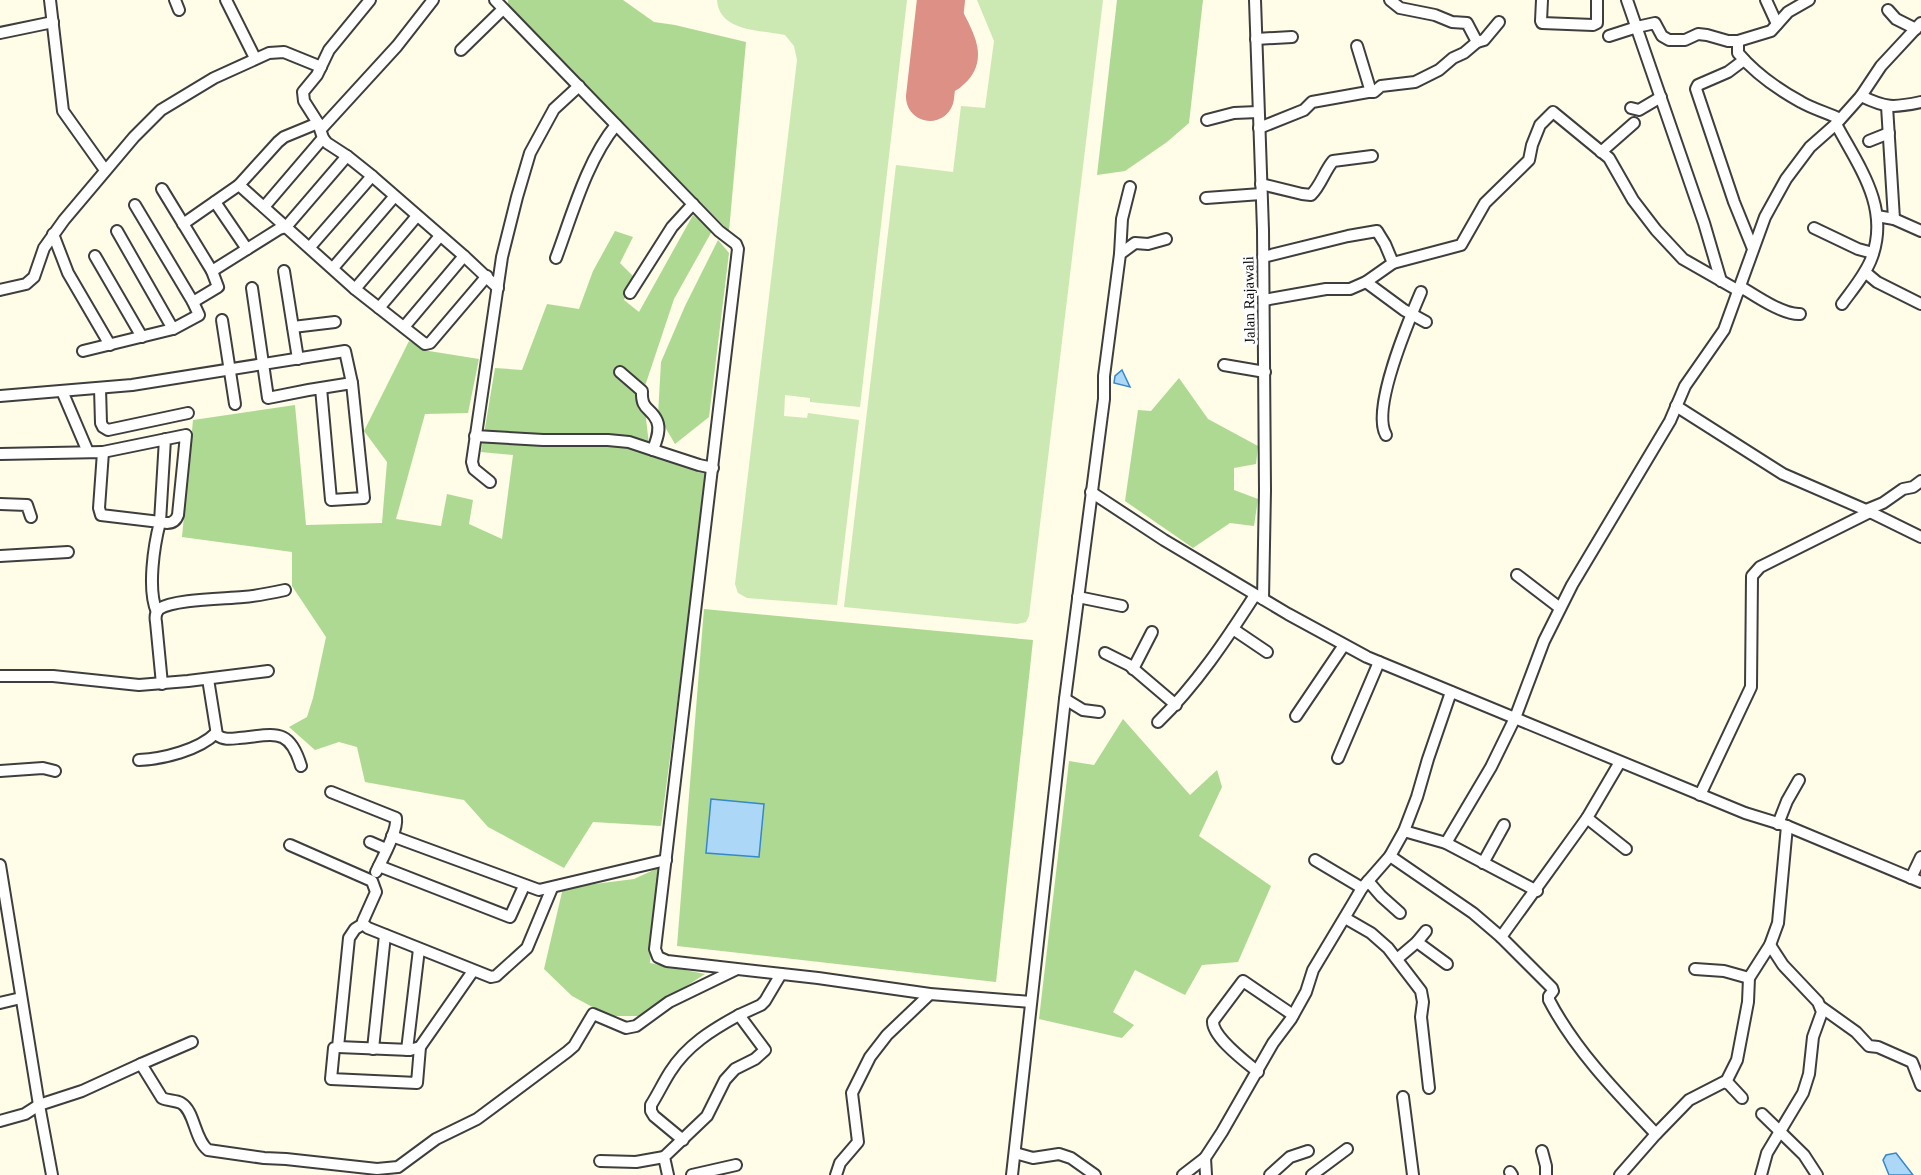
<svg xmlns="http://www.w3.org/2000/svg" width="1921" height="1175" font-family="'Times New Roman',serif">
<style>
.green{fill:#cce8b3}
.forest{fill:#aed992}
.water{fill:#add7f6;stroke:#3488cd;stroke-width:1.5}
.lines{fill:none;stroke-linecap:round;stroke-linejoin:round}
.taxiway{stroke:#dc9086;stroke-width:20}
.runway{stroke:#dc9086;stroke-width:48}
.minor-casing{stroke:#3e3e3e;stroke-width:14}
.minor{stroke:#fff;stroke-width:10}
.labels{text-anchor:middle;stroke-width:6;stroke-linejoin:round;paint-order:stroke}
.street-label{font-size:15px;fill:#0b0b0b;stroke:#fff}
</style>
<rect width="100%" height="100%" fill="#fffce8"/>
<g class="green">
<path d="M717,0H907L860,407L810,402V398L785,395L784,416L807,418L808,413L859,420L837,605L747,598L738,593L735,584L797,60L794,46L785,35C761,30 719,32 717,0Z"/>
<polygon points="977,0 1103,0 1029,616 1026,622 1017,624 844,607 896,165 953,172 961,106 985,108 994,41"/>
</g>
<g class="forest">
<polygon points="508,0 623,0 654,22 675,25 746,42 729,231 508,6"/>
<polygon points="1117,0 1203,0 1189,123 1167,142 1125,171 1097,175"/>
<polygon points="693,215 712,231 674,299 643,392 649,445 708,469 661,826 593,822 564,868 488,827 464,800 365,782 357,747 339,742 315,750 289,727 307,717 313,698 326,637 292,586 292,552 182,537 193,420 295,405 306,525 382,523 387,462 364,431 409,341 429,351 479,359 468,413 425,414 396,519 441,526 447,494 473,500 469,524 502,539 513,455 481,452 495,368 522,370 547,304 579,309 593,271 615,231 633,237 620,263 634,277 624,300 639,312"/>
<polygon points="718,240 729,253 709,417 675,444 658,415 661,362 685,306"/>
<polygon points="1179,378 1208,419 1258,446 1256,464 1234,468 1234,490 1258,499 1254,526 1230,523 1193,548 1125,501 1138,410 1151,411"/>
<polygon points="704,609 1033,640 996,982 677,946"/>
<polygon points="1123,719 1190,795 1217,770 1222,787 1199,836 1271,886 1238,962 1202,965 1185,995 1135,970 1113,1012 1134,1025 1122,1038 1039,1019 1069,761 1094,765"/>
<polygon points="658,868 650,963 705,974 640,1016 609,1016 572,996 544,969 563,888 634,879"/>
</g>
<g class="water">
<polygon points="1122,370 1130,387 1114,383 1115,376"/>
<polygon points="711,799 764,804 759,857 706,853"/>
<polygon points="1896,1153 1913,1175 1889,1175 1883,1160 1886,1155"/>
</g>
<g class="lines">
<path class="taxiway" d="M939,24L927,47L923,73L932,84C942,86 950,85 957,77C983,54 956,25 946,0"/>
<polyline class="runway" points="930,97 941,0"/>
<g class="minor-casing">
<g id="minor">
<polyline points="50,0 63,111 105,170"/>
<polyline points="175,0 179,10"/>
<polyline points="226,0 255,58"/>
<polyline points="370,0 329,50 317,75 303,92 304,101 318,123 323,138 327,143 347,156 372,176 464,256 498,288"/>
<polyline points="495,0 719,231 736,244 738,249 655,949 658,957 667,961 818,978 930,994 1031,1002"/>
<polyline points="1255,0 1263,230 1265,490 1263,599"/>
<polyline points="1390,0 1400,8 1435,15 1452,22 1467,23 1477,42"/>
<polyline points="1542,0 1541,21 1542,23 1593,25 1597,23 1597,0"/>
<polyline points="1627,0 1704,223 1721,281"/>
<polyline points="1766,0 1777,24"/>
<polyline points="1888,10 1896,19 1916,29"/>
<polyline points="0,33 53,22"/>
<polyline points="1609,36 1637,27 1655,23 1662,36 1669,40 1685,40 1698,34 1707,35 1728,41 1738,41 1771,31 1788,12 1809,0"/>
<polyline points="1256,39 1292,37"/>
<path d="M1738,41V53C1755,73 1779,90 1801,102C1813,109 1828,113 1840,119"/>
<polyline points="1357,46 1371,92"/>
<polyline points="461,50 503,9"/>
<polyline points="1744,60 1728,72 1698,85 1696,89 1734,202 1753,249"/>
<path d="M1861,96C1886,108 1893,108 1921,102"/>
<polyline points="1887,106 1894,219"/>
<polyline points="1631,108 1639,110 1661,97"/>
<polyline points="1207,120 1234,113 1258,112"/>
<path d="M1836,124C1859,167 1890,207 1872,257C1866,274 1852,290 1842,304"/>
<polyline points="1259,128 1304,110 1312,102 1368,92 1374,92 1381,86 1415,82 1439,70 1453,58 1464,53 1477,42 1484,40 1499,22"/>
<polyline points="321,129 397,46 433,0"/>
<polyline points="1869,141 1889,133"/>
<polyline points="1601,152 1634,123"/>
<path d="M1261,184L1302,194L1311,195C1321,185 1324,172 1333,161L1372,156"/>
<polyline points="239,185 355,289 425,344 430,343 487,276"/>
<polyline points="162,189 212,271"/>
<polyline points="1206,198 1261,194"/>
<polyline points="215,202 247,249"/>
<polyline points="264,207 323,138"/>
<polyline points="1877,216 1894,219 1921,231"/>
<polyline points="183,224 239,185 278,142 284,137 318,123"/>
<polyline points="1814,228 1858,249 1873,253"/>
<polyline points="117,231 173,329"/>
<polyline points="53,234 68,273 110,345"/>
<polyline points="310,247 372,176"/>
<polyline points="1120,254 1122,219 1130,187"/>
<polyline points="95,256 142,337"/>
<polyline points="1263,257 1348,236 1377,231 1385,244 1393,263"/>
<path d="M556,258C572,215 587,160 616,125"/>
<polyline points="333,268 394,197"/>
<polyline points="284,271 298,359"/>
<polyline points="1865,272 1877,282 1921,304"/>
<polyline points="1366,282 1404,310 1426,322"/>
<path d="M1741,287C1756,296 1783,315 1800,314"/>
<path d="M252,288L268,398C296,392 324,387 352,383L364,498L331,500L321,388"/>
<polyline points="355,289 417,216"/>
<polyline points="0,290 26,284 34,277 44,248 64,220 134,137 161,110 214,78 269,53 284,52 321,67"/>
<polyline points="630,293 672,227 693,204"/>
<polyline points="1264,300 1326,289 1350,289 1366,282 1393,263 1461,245 1485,203 1529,160 1532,145 1540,125 1553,112 1609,158 1633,200 1656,230 1683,259 1739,291"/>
<polyline points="193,302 218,287 212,271 279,229 286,227 347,156"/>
<polyline points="379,308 440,236"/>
<polyline points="222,320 235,404"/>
<polyline points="293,327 335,322"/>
<polyline points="404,327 464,256"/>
<polyline points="83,351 173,329 199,315 193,302 135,205"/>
<polyline points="1224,365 1265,372"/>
<path d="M620,372L642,391C641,411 651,407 657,421C661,430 656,441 653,450L699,465L713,468"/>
<polyline points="100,388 101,423 103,427 108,430 188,413"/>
<polyline points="62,391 88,452"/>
<polyline points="0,396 132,385 345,351 352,383"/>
<polyline points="1676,406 1783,474 1866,510 1921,537"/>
<path d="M1386,435C1371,409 1409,320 1421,292"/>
<polyline points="475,436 543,440 608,440 629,442 653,450"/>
<path d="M103,452L186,435L178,515C175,524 168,524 160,522L165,439"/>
<path d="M0,454L103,452L99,508L101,515L160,522C154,545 147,590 157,612"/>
<polyline points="490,482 474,469 472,462 502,257 517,197 530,153 554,109 579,86"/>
<polyline points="1091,492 1164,540 1288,614 1367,657 1745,813 1787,826 1921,882"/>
<polyline points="0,504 27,505 31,517"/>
<polyline points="1866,510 1883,503 1903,489 1913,487 1921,481"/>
<polyline points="0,556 68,552"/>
<polyline points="1517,575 1560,608"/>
<polyline points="1078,597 1122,606"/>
<polyline points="1233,629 1267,652"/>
<polyline points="1105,653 1129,665 1176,705"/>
<polyline points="1133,669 1152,632"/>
<polyline points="0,676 53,676 139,685 188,681 268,671"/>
<path d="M208,679L217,735C224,740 230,739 239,738C274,735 289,726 301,766"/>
<path d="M162,684L156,622C155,617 155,613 159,609C174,599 224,599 243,597C257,596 271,593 285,590"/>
<polyline points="1065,699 1083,710 1099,712"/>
<polyline points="1296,716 1344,645"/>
<path d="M1158,722C1196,685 1226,640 1255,595"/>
<polyline points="1338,758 1379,662"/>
<path d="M139,760C163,759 199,750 216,733"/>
<polyline points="0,771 43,768 55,771"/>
<path d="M331,792L396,818C398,831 382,859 376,872"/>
<polyline points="1700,795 1751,687 1752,576 1760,567 1870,512"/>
<polyline points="1587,818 1626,849"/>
<polyline points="1778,824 1787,801 1799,780"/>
<polyline points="1404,831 1446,843 1537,891"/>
<polyline points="392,836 539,890 666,860"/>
<polyline points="370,842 386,849"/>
<polyline points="1446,843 1491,767 1515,718 1544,641 1572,585 1670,421 1685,386 1724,330 1765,217 1786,179 1810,147 1836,124 1861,96 1881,66 1921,23"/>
<polyline points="290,845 372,881 376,892 363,921 363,924 368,928 491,977 496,976 527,948 552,888"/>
<path d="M1390,856L1473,913L1501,937L1552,988L1553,991L1549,996V1000C1575,1050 1617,1093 1656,1134"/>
<polyline points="1315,860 1362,888"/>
<polyline points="1483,863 1504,825"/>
<polyline points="0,865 39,1105 52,1175"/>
<polyline points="379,866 510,917 524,886"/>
<polyline points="1911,878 1921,857"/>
<polyline points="1368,881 1381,896 1400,913"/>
<polyline points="1345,918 1371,933 1388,948 1421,991 1423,1002 1421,1017 1429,1088"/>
<polyline points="363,924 355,929 349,938 338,1047 334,1048 331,1079 417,1083 420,1047"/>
<polyline points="1501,937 1587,818 1620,762"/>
<polyline points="1417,942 1447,964"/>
<polyline points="1397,959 1417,942 1426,931"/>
<polyline points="1695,969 1724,971 1749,978"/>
<polyline points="0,1003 21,998"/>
<polyline points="1821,1007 1856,1032 1869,1046 1878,1047 1912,1062 1921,1085"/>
<polyline points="338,1047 410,1050 420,1047 473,971"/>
<polyline points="373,1049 385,935"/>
<polyline points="407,1050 419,949"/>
<polyline points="141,1064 192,1042"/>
<path d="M1258,1072C1246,1062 1212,1037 1213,1021L1243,981L1293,1015"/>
<polyline points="1726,1082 1737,1060 1748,1002 1749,978 1770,945 1778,923 1787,826"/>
<polyline points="1403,1097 1413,1175"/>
<polyline points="1762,1114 1804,1155 1817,1175"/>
<path d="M0,1121L25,1114L39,1105L82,1091L141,1064L162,1098C168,1101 175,1100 181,1103C195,1111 194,1139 208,1150L264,1158L286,1159L377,1169L398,1167L436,1139L477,1119L567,1052L574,1046L593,1014L626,1028L636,1026L669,1002L735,970"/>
<path d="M683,1140L654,1116L651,1111V1105C658,1094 663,1083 670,1072C687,1045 712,1030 739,1015"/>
<polyline points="1542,1151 1546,1166 1546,1175"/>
<polyline points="1015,1153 1033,1158 1059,1154 1071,1158 1095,1175"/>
<polyline points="1205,1158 1206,1175"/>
<polyline points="600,1161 636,1162 664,1157"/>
<polyline points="1510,1172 1512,1175"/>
<polyline points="668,1175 664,1157 707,1116 725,1080 735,1069 755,1059 765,1050 739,1015 761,1005 765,1001 781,974"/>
<polyline points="692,1175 736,1165"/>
<polyline points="836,1175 840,1163 858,1142 852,1093 870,1057 887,1035 930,994"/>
<polyline points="1012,1175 1065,699 1104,399 1104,376 1120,254 1135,243 1148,244 1166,239"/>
<polyline points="1183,1175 1205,1158 1222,1132 1273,1043 1291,1019 1306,992 1313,970 1352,905 1362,888 1390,856 1404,831 1417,797 1428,759 1451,692"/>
<polyline points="1270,1175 1290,1157 1308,1151"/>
<polyline points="1312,1175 1347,1149"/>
<polyline points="1620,1175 1656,1134 1689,1100 1724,1082 1729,1084 1742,1098"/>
<polyline points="1761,1175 1767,1153 1803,1093 1809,1074 1813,1037 1822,1012 1818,1002 1783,965 1770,945"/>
</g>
</g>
<use href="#minor" class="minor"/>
</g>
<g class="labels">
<g class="street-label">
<text transform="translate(1249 300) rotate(-91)" y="5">Jalan Rajawali</text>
</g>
</g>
</svg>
